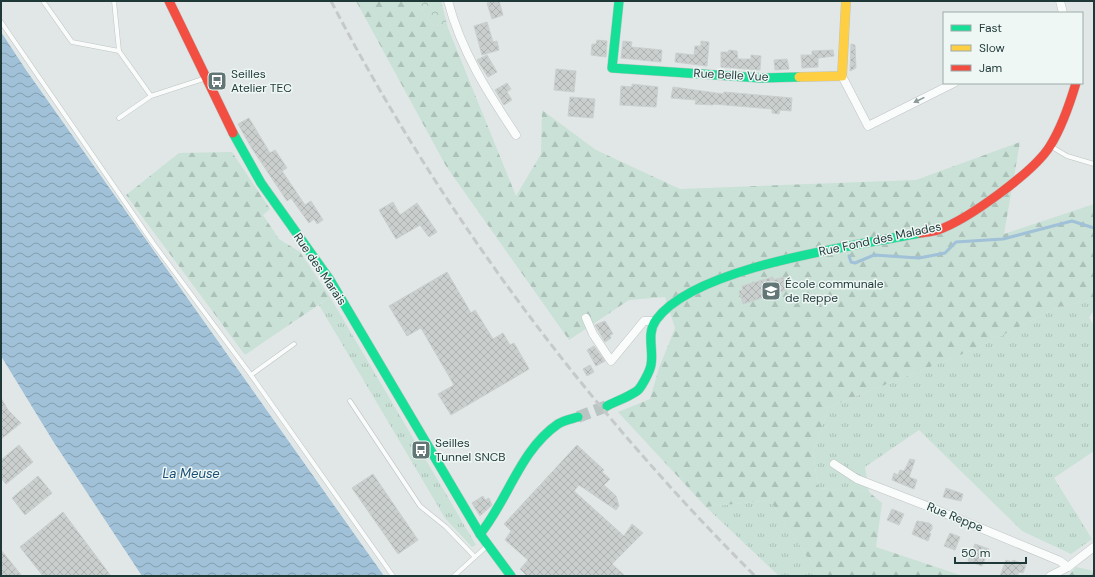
<svg xmlns="http://www.w3.org/2000/svg" width="1095" height="577" font-family="'DM Sans',sans-serif">
<style>
.grass{fill:url(#grass-tufts)}
.forest{fill:url(#forest-firs)}
.park{fill:url(#park-crowns)}
.water{fill:url(#water-waves)}
.lines{fill:none;stroke-linecap:round;stroke-linejoin:round}
.stream{stroke:#a0c1d7;stroke-width:3}
.building{fill:url(#building-cross-hatch);stroke:#c9d0cf}
.secondary-tunnel{stroke:#bac4c3;stroke-width:12;stroke-dasharray:12 6;stroke-linecap:butt}
.lane-casing{stroke:#bec4c3;stroke-width:5}
.street-casing{stroke:#bec4c3;stroke-width:9}
.fast-casing{stroke:#bdc5c4;stroke-width:10}
.slow-casing{stroke:#bdc5c4;stroke-width:10}
.jam-casing{stroke:#bdc5c4;stroke-width:10}
.lane{stroke:#fafbfb;stroke-width:4}
.street{stroke:#fafbfb;stroke-width:8}
.fast{stroke:#16e098;stroke-width:9}
.slow{stroke:#ffcf43;stroke-width:9}
.jam{stroke:#f24e42;stroke-width:9}
.rail{stroke:#c6c9c9;stroke-width:3;stroke-dasharray:8 4;stroke-linecap:butt}
.oneway{fill:#8c9a9a}
.labels{text-anchor:middle;stroke-width:3;stroke-linejoin:round;paint-order:stroke}
.poi-label{font-size:12px;fill:#1f3939;stroke:#eef7f4;text-anchor:start}
.street-label{font-size:12px;fill:#1f3939;stroke:#eef7f4}
.water-label{font-size:13px;font-style:italic;fill:#194e76;stroke:#eef7f4}
</style>
<defs>
<pattern id="grass-tufts" width="24" height="20" patternUnits="userSpaceOnUse"><rect width="24" height="20" fill="#c9e1d7"/><path d="M3 7l-1-3M5 7V3M7 7l1-3M15 17l-1-3M17 17v-4M19 17l1-3" fill="none" stroke="#acc2b9"/></pattern>
<pattern id="forest-firs" width="22" height="20" patternUnits="userSpaceOnUse"><rect width="22" height="20" fill="#c9e1d7"/><path d="M5 1l3.5 6h-7zM16 11l3.5 6h-7z" fill="#acc2b9"/></pattern>
<pattern id="park-crowns" width="20" height="18" patternUnits="userSpaceOnUse"><rect width="20" height="18" fill="#c9e1d7"/><path d="M2 6a3 3 0 1 1 6 0M12 15a3 3 0 1 1 6 0" fill="none" stroke="#acc2b9"/></pattern>
<pattern id="water-waves" width="16" height="10" patternUnits="userSpaceOnUse"><rect width="16" height="10" fill="#a0c1d7"/><path d="M0 5q4-4 8 0t8 0" fill="none" stroke="#829eaf"/></pattern>
<pattern id="building-cross-hatch" width="8" height="8" patternUnits="userSpaceOnUse"><rect width="8" height="8" fill="#cacfce"/><path d="M0 0l8 8M0 8l8-8" fill="none" stroke="#adb2b2"/></pattern>
</defs>
<rect width="100%" height="100%" fill="#e1e7e6"/>
<g class="grass">
<polygon points="330,297 476,545 472,547 445,518 319,305"/>
<polygon points="1094,299 1094,310 1089,318 1094,325 1094,451 1054,478 1092,539 1071,554 1022,531 919,430 865,467 869,492 818,488 813,452 829,407 975,349 1058,307"/>
<polygon points="770,500 820,576 779,576 706,507"/>
</g>
<g class="forest">
<polygon points="356,1 417,1 431,24 448,28 516,196 541,154 542,110 596,150 680,189 916,180 1020,142 1004,234 1094,204 1094,299 1058,307 975,349 829,407 813,452 818,488 869,492 882,503 876,547 963,576 820,576 770,500 706,507 618,412 650,399 659,368 675,328 665,297 629,300 569,340 446,166"/>
<polygon points="232,152 270,209 263,215 279,239 300,252 330,297 245,355 126,195 179,153"/>
<polygon points="1076,567 1094,571 1094,576 1068,576"/>
</g>
<polygon class="park" points="417,1 441,1 448,28 431,24"/>
<polygon class="water" points="1,32 26,70 384,576 142,576 53,441 1,356"/>
<g class="lines">
<polyline class="stream" points="849,256 851,262 855,263 874,255 919,258 945,253 956,242 1003,239 1072,221 1094,228"/>
</g>
<g class="building">
<polygon points="492,1 499,1 503,15 492,19 487,3"/>
<polygon points="487,22 493,42 497,41 499,50 482,55 474,26"/>
<polygon points="597,40 607,41 606,57 591,55 592,44 596,44"/>
<polygon points="623,41 632,42 631,47 662,50 661,62 621,58"/>
<polygon points="701,41 709,42 707,66 675,62 676,53 694,55 695,46 701,46"/>
<polygon points="851,44 855,45 856,68 850,71"/>
<polygon points="729,50 737,51 738,59 751,59 751,55 761,56 760,70 721,67 721,52 728,52"/>
<polygon points="833,50 834,56 818,58 818,67 802,68 801,55 812,55 812,51"/>
<polygon points="487,55 497,72 488,77 477,60"/>
<polygon points="787,59 789,69 775,70 774,60"/>
<polygon points="556,69 576,71 574,92 554,90"/>
<polygon points="507,83 511,89 507,92 512,100 504,105 495,90"/>
<polygon points="632,84 658,87 656,107 620,105 621,86 632,87"/>
<polygon points="673,87 723,94 724,92 792,98 791,111 780,110 779,114 772,113 772,109 713,104 713,105 695,104 696,100 671,98"/>
<polygon points="570,97 595,99 593,118 568,116"/>
<polygon points="249,118 270,153 275,150 287,168 282,171 305,205 311,201 323,220 317,224 314,219 309,223 291,198 287,201 251,147 238,124"/>
<polygon points="393,202 400,215 417,203 437,232 429,237 420,225 396,239 379,210"/>
<polygon points="447,272 471,313 475,310 493,339 503,333 510,345 514,343 529,369 451,415 438,394 454,385 421,328 407,336 389,306"/>
<polygon points="773,277 774,280 783,277 784,281 789,280 792,288 743,304 739,291 743,290 742,286"/>
<polygon points="605,321 613,334 610,335 611,338 605,342 595,325"/>
<polygon points="594,346 605,361 596,366 587,350"/>
<polygon points="590,365 594,372 587,376 583,369"/>
<polygon points="1,398 8,410 21,423 1,439"/>
<polygon points="19,445 33,462 6,484 1,478 1,460"/>
<polygon points="577,445 604,470 602,472 610,479 604,485 616,496 619,506 616,510 579,485 574,491 624,536 632,524 643,533 612,564 625,576 527,576 520,569 528,560 505,540 511,531 504,524"/>
<polygon points="910,459 915,460 909,477 917,480 914,489 892,480 894,473 898,475 900,470 904,471"/>
<polygon points="373,474 418,540 398,554 352,488"/>
<polygon points="38,476 52,493 25,515 12,498"/>
<polygon points="946,488 963,494 961,501 943,497"/>
<polygon points="483,496 485,500 489,498 492,505 480,516 472,503"/>
<polygon points="892,509 904,514 899,525 887,520"/>
<polygon points="63,512 111,576 43,576 20,547"/>
<polygon points="917,521 929,523 932,525 932,529 929,533 931,534 928,541 912,534"/>
<polygon points="950,533 960,537 955,550 944,546"/>
<polygon points="975,544 989,549 982,566 968,561"/>
<polygon points="1,550 22,576 1,576"/>
<polygon points="1006,560 1012,562 1013,560 1026,565 1023,573 1019,572 1017,576 1000,576"/>
</g>
<g class="lines">
<polyline class="secondary-tunnel" points="578,417 607,406"/>
<g class="lane-casing">
<g id="lane">
<polyline points="43,1 72,42 119,51"/>
<polyline points="114,1 119,51 151,96"/>
<polyline points="1,22 153,243 251,375 393,576"/>
<polyline points="119,118 151,96 203,79"/>
<polyline points="1052,147 1067,156 1094,164"/>
<polyline points="251,375 294,344"/>
<polyline points="350,401 420,506 446,527 475,557"/>
<polyline points="454,576 487,546"/>
</g>
</g>
<g class="street-casing">
<g id="street">
<path d="M448,1C461,51 488,93 516,135"/>
<polyline points="1060,1 1063,13"/>
<polyline points="842,76 868,126 954,83"/>
<polyline points="586,318 593,334 611,361 644,321 655,321"/>
<polyline points="834,464 857,479 932,508 1060,561 1068,567 1094,547"/>
<polyline points="1050,576 1068,567"/>
</g>
</g>
<g class="fast-casing">
<g id="fast">
<polyline points="619,1 612,68 761,78 799,77"/>
<polyline points="233,133 261,183 330,280 480,534 511,576"/>
<path d="M607,406C614,402 634,395 639,389C643,384 650,371 651,365C654,350 646,334 656,320C695,266 855,246 920,233"/>
<path d="M480,534C508,500 520,450 558,424C564,420 571,419 578,417"/>
</g>
</g>
<g class="slow-casing">
<polyline id="slow" points="799,77 842,76 846,1"/>
</g>
<g class="jam-casing">
<g id="jam">
<polyline points="169,1 233,133"/>
<path d="M920,233C926,232 932,232 938,230C967,220 1034,172 1050,146C1062,127 1070,103 1076,83"/>
</g>
</g>
<use href="#lane" class="lane"/>
<use href="#street" class="street"/>
<use href="#fast" class="fast"/>
<use href="#slow" class="slow"/>
<use href="#jam" class="jam"/>
<path class="rail" d="M331,1C441,213 586,407 755,576"/>
</g>
<defs><path id="oneway-solid" d="M-6-.8H1V-3.2L6.5 0L1 3.2V.8H-6Z"/></defs>
<use class="oneway" href="#oneway-solid" transform="translate(919 100) rotate(154)"/>
<defs>
<g id="bus-square" transform="scale(1)"><rect x="-9" y="-9" width="18" height="18" rx="4" fill="#637676" stroke="#eef7f4"/><path d="M-5-6H5V4H4V6H2V4H-2V6H-4V4H-5ZM-3.5-4V0h7V-4ZM-3.5 1.2v1.5H-2V1.2ZM2 1.2v1.5H3.5V1.2Z" fill="#fff"/></g>
<g id="school-square" transform="scale(1)"><rect x="-9" y="-9" width="18" height="18" rx="4" fill="#637676" stroke="#eef7f4"/><path d="M0-5L7-2L0 1L-7-2ZM-4 1L0 2.5L4 1V4Q0 6-4 4Z" fill="#fff"/></g>
</defs>
<g fill-rule="evenodd">
<use href="#bus-square" x="217" y="81"/>
<use href="#school-square" x="771" y="291"/>
<use href="#bus-square" x="421" y="450"/>
</g>
<g class="labels">
<g class="poi-label">
<text x="231" y="78">Seilles<tspan x="231" dy="14">Atelier TEC</tspan></text>
<text x="785" y="288">École communale<tspan x="785" dy="14">de Reppe</tspan></text>
<text x="435" y="447">Seilles<tspan x="435" dy="14">Tunnel SNCB</tspan></text>
</g>
<g class="street-label">
<text transform="translate(731 75) rotate(3)" y="4">Rue Belle Vue</text>
<text transform="translate(880 239) rotate(-12)" y="4">Rue Fond des Malades</text>
<text transform="translate(320 269) rotate(56)" y="4">Rue des Marais</text>
<text transform="translate(955 517) rotate(22)" y="4">Rue Reppe</text>
</g>
<g class="water-label">
<text x="191" y="478">La Meuse</text>
</g>
</g>
<rect width="1095" height="577" fill="none" stroke="#1f3939" stroke-width="4"/>
<rect x="943" y="12" width="140" height="72" fill="#eef7f4" stroke="#9baba9"/>
<rect x="951" y="25" width="20" height="6" fill="#16e098" stroke="#9baba9"/>
<text x="979" y="32" font-size="12" fill="#1f3939">Fast</text>
<rect x="951" y="45" width="20" height="6" fill="#ffcf43" stroke="#9baba9"/>
<text x="979" y="52" font-size="12" fill="#1f3939">Slow</text>
<rect x="951" y="65" width="20" height="6" fill="#f24e42" stroke="#9baba9"/>
<text x="979" y="72" font-size="12" fill="#1f3939">Jam</text>
<path d="M955 557v6h71v-6" fill="none" stroke="#1f3939" stroke-width="2"/>
<text x="961" y="557" font-size="12" fill="#1f3939" stroke="#eef7f4" stroke-width="3" paint-order="stroke">50 m</text>
</svg>
